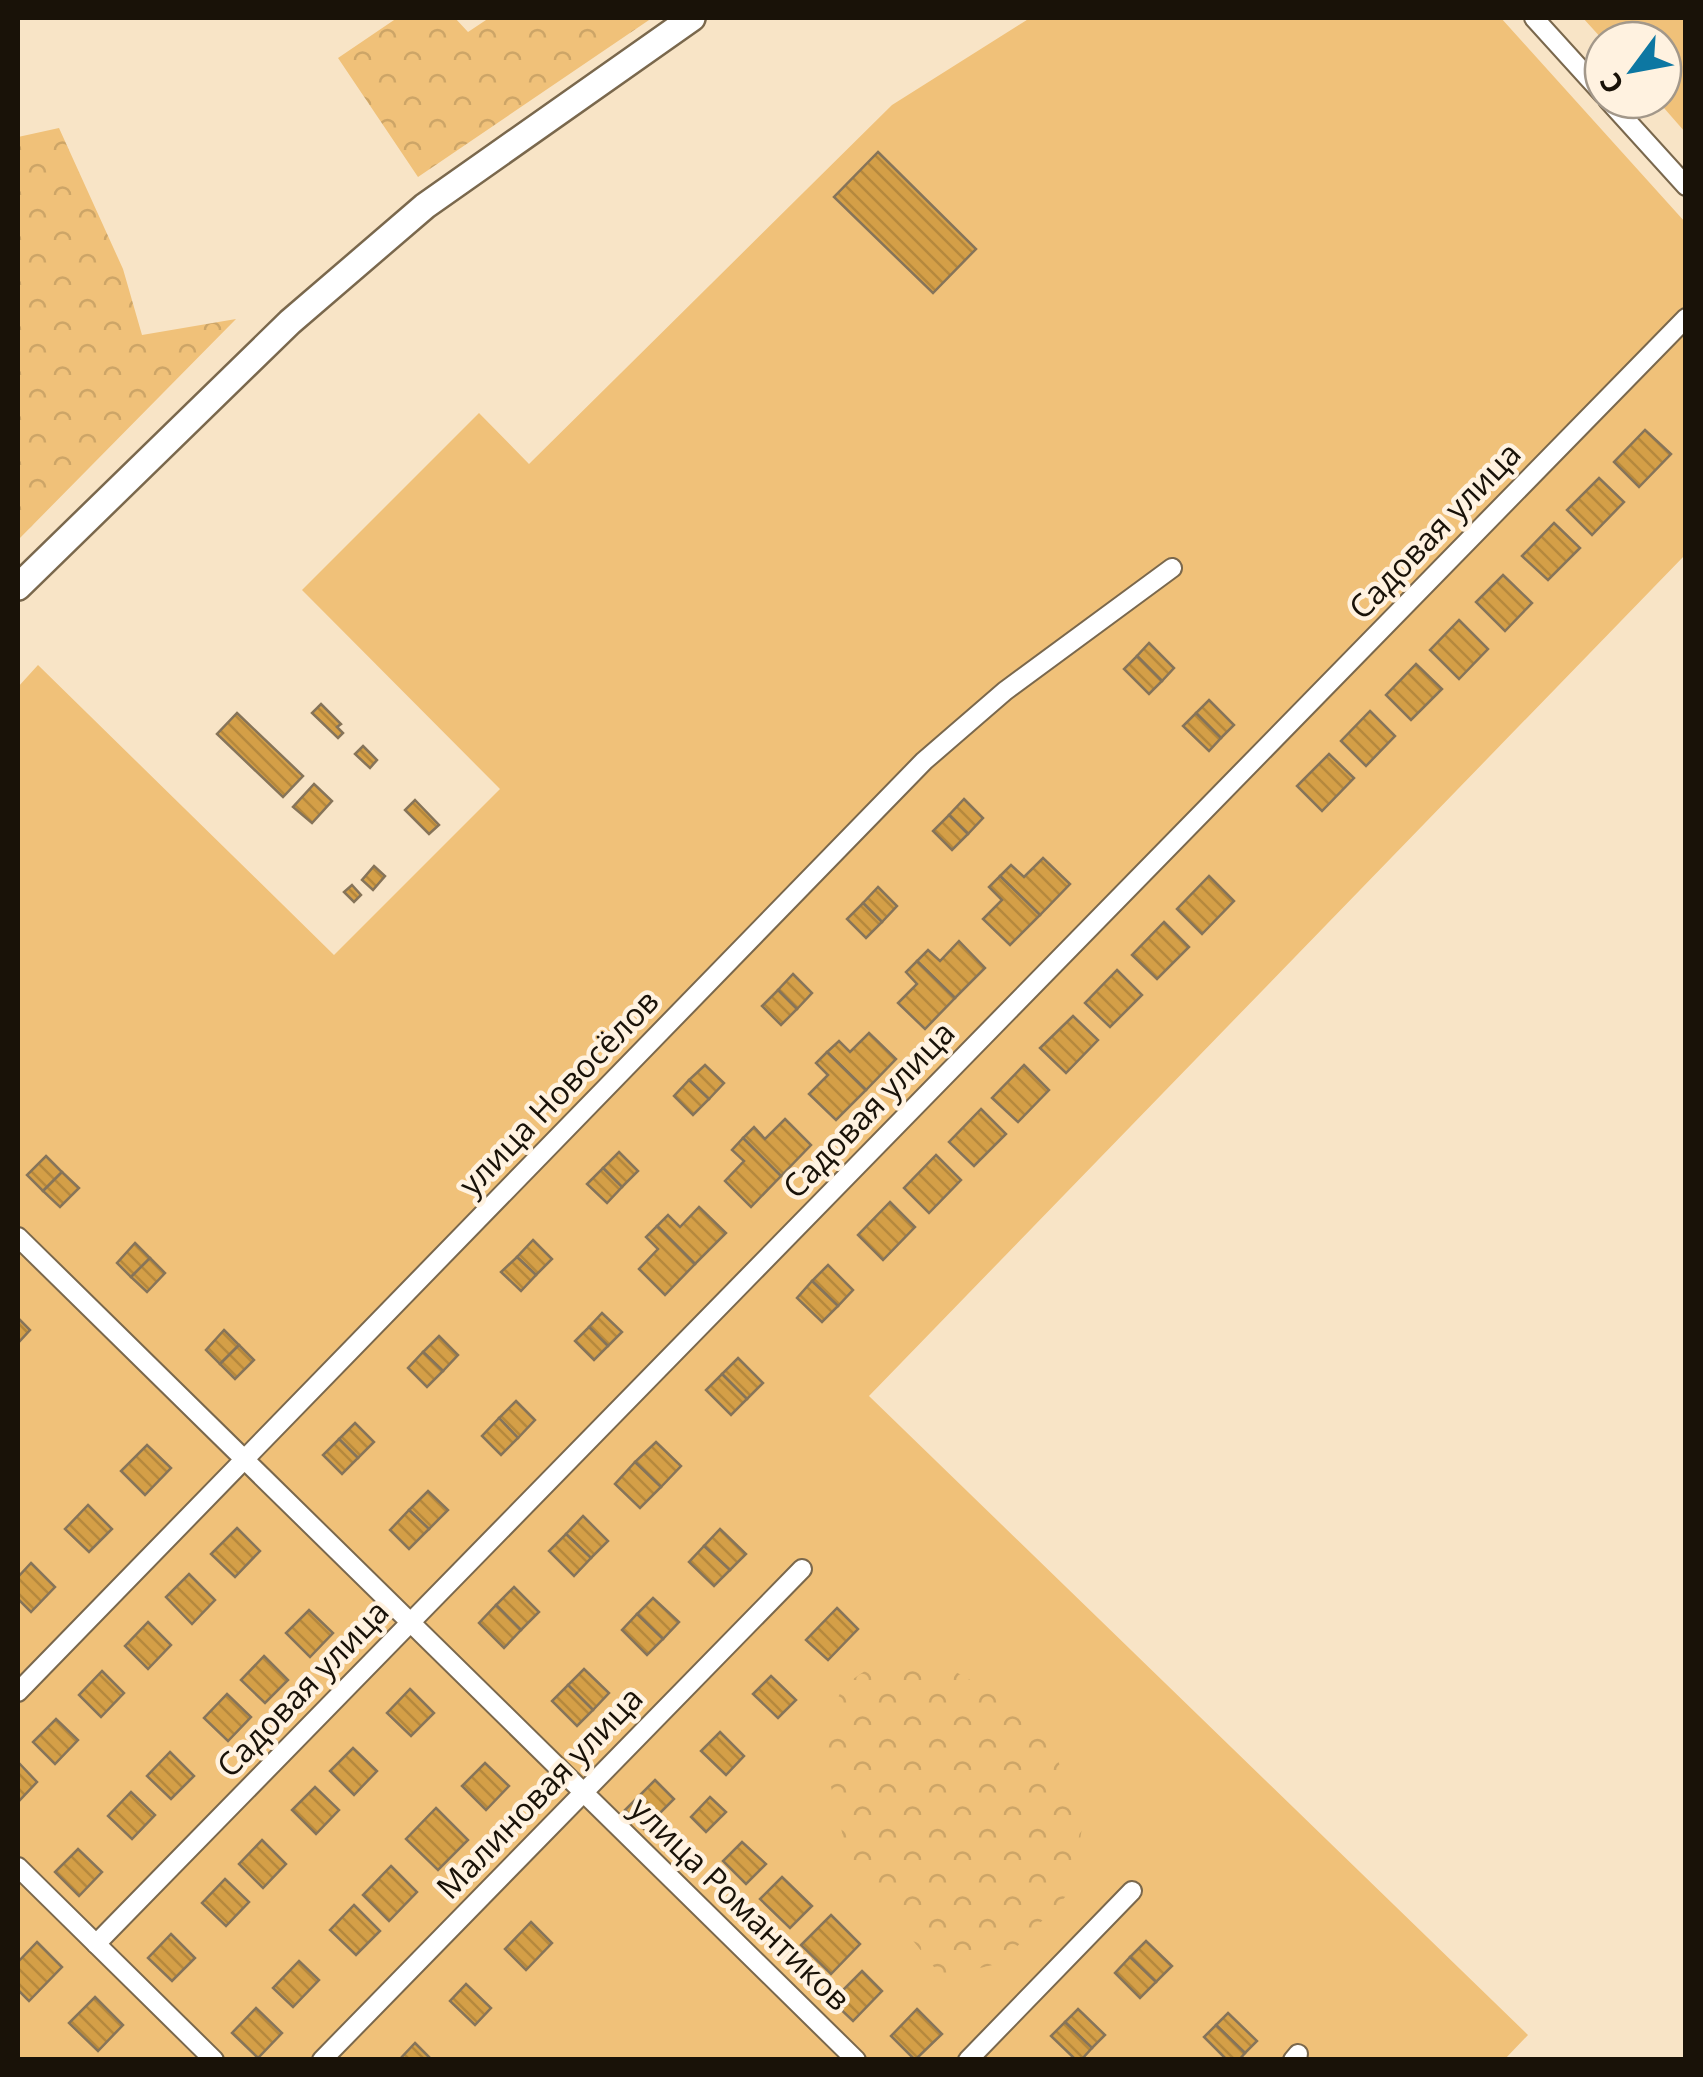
<svg xmlns="http://www.w3.org/2000/svg" width="1703" height="2077" font-family="'Open Sans',sans-serif">
<style>
.green{fill:#f0c179}
.forest{fill:url(#forest-crowns)}
.building{fill:url(#building-back-hatch);stroke:#867459;stroke-width:2.5}
.lines{fill:none;stroke-linecap:round;stroke-linejoin:round}
.minor-casing{stroke:#7a684d;stroke-width:22}
.secondary-casing{stroke:#7a684d;stroke-width:30}
.minor{stroke:#fff;stroke-width:18}
.secondary{stroke:#fff;stroke-width:25}
.labels{text-anchor:middle;stroke-width:9;stroke-linejoin:round;paint-order:stroke}
.street-label{font-size:32px;fill:#191208;stroke:#fff2e0}
</style>
<defs>
<pattern id="forest-crowns" width="20" height="18" patternUnits="userSpaceOnUse" patternTransform="scale(2.5)"><rect width="20" height="18" fill="#f0c179"/><path d="M2 6a3 3 0 1 1 6 0M12 15a3 3 0 1 1 6 0" fill="none" stroke="#cda567"/></pattern>
<pattern id="building-back-hatch" width="6" height="6" patternUnits="userSpaceOnUse" patternTransform="scale(2.5)"><rect width="6" height="6" fill="#d49f47"/><path d="M-1 5l2 2M0 0l6 6M5-1l2 2" fill="none" stroke="#b5883d"/></pattern>
</defs>
<rect width="100%" height="100%" fill="#f8e4c6"/>
<g class="green">
<polygon points="1030,18 1501,18 1685,222 1685,555 869,1396 1528,2035 1504,2060 18,2059 18,687 38,665 334,955 500,789 302,590 479,413 529,464 892,105"/>
<polygon points="1583,18 1685,18 1685,132 1657,100 1663,100 1663,40 1603,40"/>
</g>
<g class="forest">
<polygon points="397,18 455,18 468,32 489,18 652,18 418,177 338,58"/>
<polygon points="59,128 123,269 142,335 236,319 18,540 18,137"/>
<polygon points="936,1661 1044,1721 1082,1828 1071,1891 1001,1963 942,1977 867,1883 846,1849 820,1741 843,1686 875,1664"/>
</g>
<g class="building">
<polygon points="878,152 976,249 933,293 834,197"/>
<polygon points="1645,430 1671,454 1639,487 1614,462"/>
<polygon points="1599,478 1624,502 1592,535 1567,510"/>
<polygon points="1554,523 1580,548 1548,580 1522,556"/>
<polygon points="1503,575 1532,603 1505,631 1476,602"/>
<polygon points="1459,620 1488,649 1459,679 1430,650"/>
<polygon points="1149,643 1174,668 1162,681 1137,656"/>
<polygon points="1137,656 1162,681 1149,694 1124,669"/>
<polygon points="1416,664 1442,689 1411,720 1386,695"/>
<polygon points="1209,700 1234,725 1221,738 1196,713"/>
<polygon points="321,704 341,724 337,727 343,733 338,738 312,713"/>
<polygon points="1370,711 1395,736 1366,766 1341,741"/>
<polygon points="237,713 303,776 283,797 217,734"/>
<polygon points="1196,713 1221,738 1209,751 1183,726"/>
<polygon points="363,746 377,760 370,768 355,754"/>
<polygon points="1329,754 1354,778 1322,811 1297,786"/>
<polygon points="314,784 332,801 312,823 293,807"/>
<polygon points="964,799 983,818 968,834 949,815"/>
<polygon points="415,800 439,825 429,834 405,810"/>
<polygon points="949,815 968,834 952,850 933,831"/>
<polygon points="1043,858 1070,884 1040,915 1000,876 1011,865 1024,877"/>
<polygon points="374,866 385,876 373,890 362,880"/>
<polygon points="1000,876 1040,915 1010,945 983,919 1002,900 989,887"/>
<polygon points="1209,876 1234,901 1202,934 1177,909"/>
<polygon points="352,885 361,895 354,902 344,892"/>
<polygon points="878,887 897,906 882,922 863,903"/>
<polygon points="863,903 882,922 866,938 847,919"/>
<polygon points="1164,922 1189,947 1157,979 1132,955"/>
<polygon points="959,941 985,968 955,998 917,961 928,950 940,961"/>
<polygon points="917,961 955,998 925,1029 898,1003 917,984 906,972"/>
<polygon points="1117,970 1142,995 1110,1027 1085,1003"/>
<polygon points="793,974 812,993 797,1009 778,990"/>
<polygon points="778,990 797,1009 781,1025 762,1006"/>
<polygon points="1073,1016 1098,1040 1066,1073 1040,1048"/>
<polygon points="869,1033 896,1059 866,1090 827,1052 839,1041 850,1052"/>
<polygon points="827,1052 866,1090 836,1120 809,1094 828,1075 816,1063"/>
<polygon points="705,1065 724,1083 709,1099 689,1080"/>
<polygon points="1024,1065 1049,1090 1018,1122 992,1098"/>
<polygon points="689,1080 709,1099 693,1115 674,1096"/>
<polygon points="981,1109 1006,1134 974,1166 949,1142"/>
<polygon points="785,1119 811,1145 781,1176 743,1138 754,1127 765,1139"/>
<polygon points="743,1138 781,1176 751,1207 725,1181 744,1161 732,1150"/>
<polygon points="619,1152 638,1171 622,1187 603,1168"/>
<polygon points="936,1155 961,1180 929,1213 904,1188"/>
<polygon points="46,1156 62,1172 43,1191 27,1175"/>
<polygon points="603,1168 622,1187 607,1203 587,1184"/>
<polygon points="62,1172 79,1188 60,1207 43,1191"/>
<polygon points="890,1202 915,1227 883,1260 858,1235"/>
<polygon points="699,1207 726,1233 695,1264 657,1226 668,1215 680,1227"/>
<polygon points="657,1226 695,1264 665,1295 639,1269 658,1249 646,1237"/>
<polygon points="533,1240 552,1259 536,1275 517,1257"/>
<polygon points="135,1243 150,1258 131,1277 117,1263"/>
<polygon points="517,1257 536,1275 521,1291 501,1272"/>
<polygon points="150,1258 165,1273 147,1292 131,1277"/>
<polygon points="828,1265 853,1290 838,1306 812,1281"/>
<polygon points="812,1281 838,1306 822,1322 797,1298"/>
<polygon points="602,1313 622,1332 608,1346 589,1327"/>
<polygon points="18,1318 30,1330 18,1343"/>
<polygon points="589,1327 608,1346 594,1360 575,1341"/>
<polygon points="224,1330 239,1345 220,1364 206,1350"/>
<polygon points="439,1336 458,1355 443,1371 423,1352"/>
<polygon points="239,1345 254,1360 235,1379 220,1364"/>
<polygon points="423,1352 443,1371 427,1387 408,1368"/>
<polygon points="738,1358 763,1383 747,1399 722,1374"/>
<polygon points="722,1374 747,1399 731,1415 706,1390"/>
<polygon points="516,1401 535,1420 518,1438 499,1418"/>
<polygon points="499,1418 518,1438 501,1455 482,1436"/>
<polygon points="355,1423 374,1442 358,1458 339,1439"/>
<polygon points="339,1439 358,1458 342,1474 323,1455"/>
<polygon points="656,1442 681,1466 661,1487 635,1462"/>
<polygon points="147,1445 171,1468 145,1495 121,1471"/>
<polygon points="635,1462 661,1487 640,1508 615,1484"/>
<polygon points="428,1491 448,1510 429,1529 409,1510"/>
<polygon points="88,1505 112,1529 89,1552 65,1529"/>
<polygon points="409,1510 429,1529 409,1549 390,1530"/>
<polygon points="583,1516 608,1541 591,1558 566,1534"/>
<polygon points="237,1528 260,1551 235,1577 211,1554"/>
<polygon points="720,1529 746,1554 730,1570 704,1546"/>
<polygon points="566,1534 591,1558 574,1576 549,1551"/>
<polygon points="704,1546 730,1570 714,1586 689,1562"/>
<polygon points="31,1563 55,1587 31,1612 18,1599 18,1577"/>
<polygon points="189,1574 215,1600 192,1624 166,1597"/>
<polygon points="514,1587 539,1612 521,1630 496,1605"/>
<polygon points="653,1598 679,1622 663,1639 637,1614"/>
<polygon points="496,1605 521,1630 504,1648 479,1623"/>
<polygon points="837,1608 858,1629 828,1660 806,1640"/>
<polygon points="309,1610 333,1633 310,1657 286,1633"/>
<polygon points="637,1614 663,1639 647,1655 622,1630"/>
<polygon points="148,1622 171,1645 148,1669 125,1646"/>
<polygon points="264,1656 288,1680 265,1703 241,1680"/>
<polygon points="584,1669 609,1693 593,1710 568,1685"/>
<polygon points="102,1671 124,1693 101,1717 79,1695"/>
<polygon points="771,1676 796,1700 778,1718 753,1694"/>
<polygon points="568,1685 593,1710 577,1726 552,1701"/>
<polygon points="410,1689 434,1713 411,1736 387,1713"/>
<polygon points="227,1694 251,1717 228,1741 204,1718"/>
<polygon points="56,1719 78,1740 55,1764 33,1742"/>
<polygon points="720,1732 744,1756 726,1775 701,1751"/>
<polygon points="353,1748 377,1771 354,1795 330,1771"/>
<polygon points="170,1752 194,1776 171,1799 147,1776"/>
<polygon points="18,1762 37,1782 18,1802"/>
<polygon points="485,1763 509,1786 486,1810 462,1786"/>
<polygon points="655,1780 674,1799 644,1829 625,1810"/>
<polygon points="315,1787 339,1810 316,1834 292,1810"/>
<polygon points="131,1792 155,1815 132,1839 108,1816"/>
<polygon points="710,1797 726,1812 706,1832 691,1817"/>
<polygon points="436,1808 468,1840 438,1870 406,1839"/>
<polygon points="262,1840 286,1864 263,1888 239,1864"/>
<polygon points="742,1842 766,1864 746,1884 723,1861"/>
<polygon points="78,1849 102,1872 79,1896 55,1872"/>
<polygon points="391,1866 417,1892 389,1921 363,1895"/>
<polygon points="782,1877 812,1906 790,1928 760,1899"/>
<polygon points="225,1879 249,1902 226,1926 202,1903"/>
<polygon points="354,1905 380,1931 356,1955 330,1930"/>
<polygon points="831,1915 860,1944 831,1974 801,1945"/>
<polygon points="531,1922 552,1943 526,1970 505,1949"/>
<polygon points="171,1934 195,1958 172,1981 148,1958"/>
<polygon points="1146,1941 1172,1966 1156,1982 1130,1957"/>
<polygon points="37,1942 62,1967 29,2001 18,1990 18,1962"/>
<polygon points="1130,1957 1156,1982 1140,1998 1115,1973"/>
<polygon points="299,1961 319,1980 293,2007 273,1988"/>
<polygon points="862,1971 882,1991 853,2021 832,2001"/>
<polygon points="466,1984 491,2008 475,2025 450,2001"/>
<polygon points="95,1997 123,2025 98,2051 69,2023"/>
<polygon points="256,2008 282,2033 258,2058 232,2033"/>
<polygon points="917,2009 942,2034 915,2060 891,2036"/>
<polygon points="1078,2009 1105,2035 1092,2048 1065,2022"/>
<polygon points="1228,2013 1257,2041 1245,2053 1216,2025"/>
<polygon points="1065,2022 1092,2048 1081,2060 1076,2060 1051,2036"/>
<polygon points="1216,2025 1245,2053 1239,2060 1227,2060 1204,2037"/>
<polygon points="415,2043 432,2060 399,2060"/>
</g>
<g class="lines">
<g class="minor-casing">
<g id="minor">
<polyline points="1534,18 1603,94"/>
<polyline points="1608,100 1686,186"/>
<polyline points="18,1237 856,2060"/>
<polyline points="18,1692 924,761 1005,691 1172,568"/>
<polyline points="18,1867 214,2060"/>
<polyline points="96,1944 1686,318"/>
<polyline points="322,2060 802,1569"/>
<polyline points="968,2060 1132,1891"/>
<polyline points="1293,2060 1298,2054"/>
</g>
</g>
<g class="secondary-casing">
<polyline id="secondary" points="18,587 290,322 425,206 692,18"/>
</g>
<use href="#minor" class="minor"/>
<use href="#secondary" class="secondary"/>
</g>
<g class="labels">
<g class="street-label">
<text transform="translate(1435 531) rotate(-46)" y="11">Садовая улица</text>
<text transform="translate(559 1093) rotate(-46)" y="11">улица Новосёлов</text>
<text transform="translate(869 1110) rotate(-46)" y="11">Садовая улица</text>
<text transform="translate(303 1689) rotate(-46)" y="11">Садовая улица</text>
<text transform="translate(540 1793) rotate(-46)" y="11">Малиновая улица</text>
<text transform="translate(740 1904) rotate(44)" y="11">улица Романтиков</text>
</g>
</g>
<rect width="1703" height="2077" fill="none" stroke="#191208" stroke-width="40"/>
<g transform="translate(1633 70) rotate(238)"><circle r="48" fill="#fff2e0" stroke="#a3988a" stroke-width="2.5"/>
<path d="M0-8L18 38L0 25L-18 38Z" fill="#0d77a2"/>
<text y="-15" font-size="28" font-weight="bold" text-anchor="middle" fill="#191208">С</text>
</g>
</svg>
